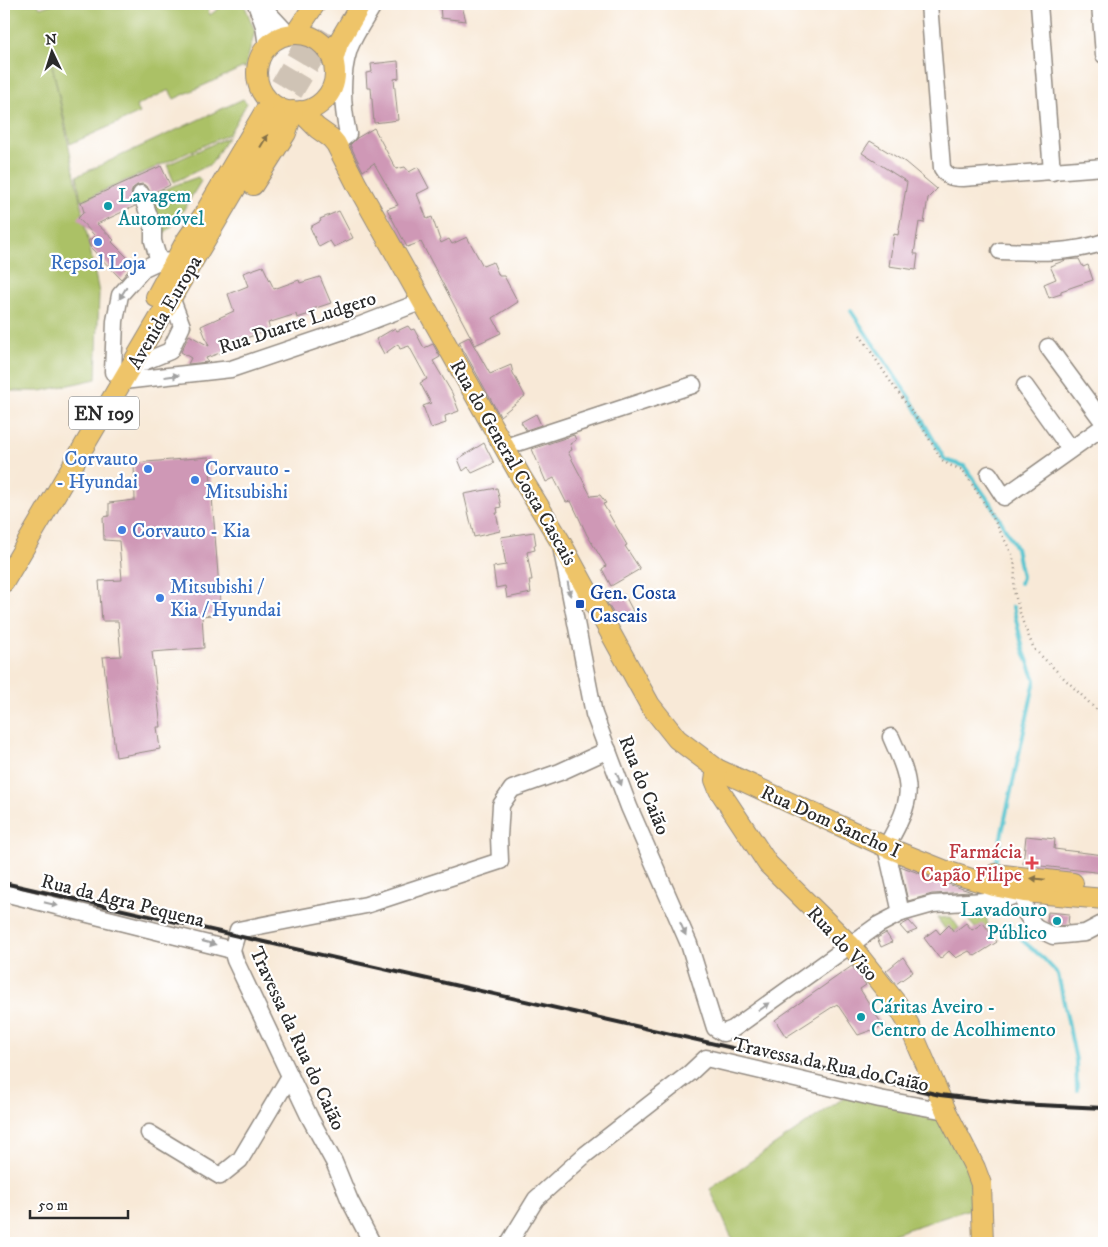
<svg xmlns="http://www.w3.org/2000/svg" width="1108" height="1247" font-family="'IM FELL DW Pica',serif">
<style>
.green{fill:#abc166;stroke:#6b7648}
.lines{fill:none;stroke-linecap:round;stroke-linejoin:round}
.stream{stroke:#57c4cf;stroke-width:4}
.building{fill:#cf98b6}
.major-tunnel{stroke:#cfc3b5;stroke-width:20;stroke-dasharray:20 10;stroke-linecap:butt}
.minor-casing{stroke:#928a81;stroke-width:19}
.major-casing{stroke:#928a81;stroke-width:22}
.path{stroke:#928a81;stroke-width:2.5;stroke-dasharray:1 4;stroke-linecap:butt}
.minor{stroke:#fff;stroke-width:16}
.major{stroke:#eec469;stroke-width:20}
.rail{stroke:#2b2b2b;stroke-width:4}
.oneway{fill:#837047}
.oneway2{fill:#a0a0a0}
.culture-dot{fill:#0f9aa8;stroke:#fff;stroke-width:2}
.shop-dot{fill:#3f7fe0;stroke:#fff;stroke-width:2}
.transit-dot{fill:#1a4fb4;stroke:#fff;stroke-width:2}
.health-dot{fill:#e0444e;stroke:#fff;stroke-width:2}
.labels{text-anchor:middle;stroke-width:4.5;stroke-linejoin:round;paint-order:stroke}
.shield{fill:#fff;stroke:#6b6b6b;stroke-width:1}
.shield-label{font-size:19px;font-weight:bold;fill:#2b2b2b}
.culture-label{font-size:20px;fill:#0d838f;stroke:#fff;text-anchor:start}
.shop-label{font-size:20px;fill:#366cbe;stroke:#fff;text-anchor:start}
.street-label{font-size:20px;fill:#2b2b2b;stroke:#fff}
.transit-label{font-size:20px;fill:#164399;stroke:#fff;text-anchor:start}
.health-label{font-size:20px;fill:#be3a42;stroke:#fff;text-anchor:end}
</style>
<rect width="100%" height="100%" fill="#fff"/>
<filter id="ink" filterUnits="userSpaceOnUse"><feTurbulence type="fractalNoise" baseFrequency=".02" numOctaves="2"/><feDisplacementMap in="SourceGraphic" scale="10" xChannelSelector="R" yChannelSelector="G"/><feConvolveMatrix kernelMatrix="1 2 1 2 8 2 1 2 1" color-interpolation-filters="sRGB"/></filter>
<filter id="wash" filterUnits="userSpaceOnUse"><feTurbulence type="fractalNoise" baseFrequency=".0096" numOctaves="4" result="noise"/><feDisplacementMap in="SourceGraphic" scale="20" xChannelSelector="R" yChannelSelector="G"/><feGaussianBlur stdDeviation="1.12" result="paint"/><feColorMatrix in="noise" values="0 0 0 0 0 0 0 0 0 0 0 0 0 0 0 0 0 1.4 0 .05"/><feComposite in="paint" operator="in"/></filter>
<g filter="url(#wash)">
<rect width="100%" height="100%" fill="#f8e9d7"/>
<g class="green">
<polygon points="4,4 38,4 40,8 52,4 205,4 210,15 225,4 244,4 255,31 245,69 244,67 174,99 169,90 136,106 140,113 70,144 52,64 99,293 96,379 41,391 4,391"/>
<polygon points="243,99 247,103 229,134 81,201 77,176"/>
<polygon points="228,137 211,164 174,182 167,165"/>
<polygon points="198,177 201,181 176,222 162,235 150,201 159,197 157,193 175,185"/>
<polygon points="986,915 988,926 993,934 975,928 968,920 967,916"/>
<polygon points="951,917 959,928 954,932 945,929 937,918"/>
<polygon points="845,1097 946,1111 981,1184 970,1202 970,1209 865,1243 734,1243 710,1189"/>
</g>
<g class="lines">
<g class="stream">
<polyline points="851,311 911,400 945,460 964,466 993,507 1016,548 1022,577 1020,583"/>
<polyline points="995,865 1035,680 1023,649 1013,607"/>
<polyline points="1009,924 1023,941 1044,959 1058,974 1076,1060 1077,1090"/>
</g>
</g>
<g id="blocks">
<g class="building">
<polygon points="440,5 462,6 466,21 441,18"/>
<polygon points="398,61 399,78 394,79 398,120 374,123 371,88 367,88 366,73 372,72 371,64"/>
<polygon points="374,128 396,169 405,167 409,172 418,167 429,188 417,194 427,219 432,217 441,243 449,239 452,244 467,237 483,266 493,262 499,276 504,276 518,302 493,318 501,333 475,345 421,242 407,247 387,209 398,205 374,163 363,171 350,145 357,138"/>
<polygon points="870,141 905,162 937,189 928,198 924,223 919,222 914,254 918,254 916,270 889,266 894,234 898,235 907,182 862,153"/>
<polygon points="161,166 170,185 156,192 158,197 153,198 147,186 142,184 137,185 133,188 131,193 135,206 97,224 114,240 112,242 134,264 121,279 90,247 88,241 95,236 78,218 84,212 81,202"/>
<polygon points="339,211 353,238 334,247 330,241 319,247 310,227 321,221 320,219"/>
<polygon points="1079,259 1083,267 1088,265 1093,280 1061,291 1061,294 1049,298 1044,284 1056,279 1050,266 1066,260"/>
<polygon points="263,266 274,289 299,280 300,283 320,277 331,303 313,309 313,313 297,318 296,314 268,323 270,330 243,339 229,346 231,349 206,358 208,362 188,364 191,358 181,352 189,335 209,346 201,326 234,311 228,294 248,286 243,273"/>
<polygon points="408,326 411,330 414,329 424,348 433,344 440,357 433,361 452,393 459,411 445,416 446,423 431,428 423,406 431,403 420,383 427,379 409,346 400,349 398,344 384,354 376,339 395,328 397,331"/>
<polygon points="469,337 490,374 511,365 513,373 525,396 500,416 459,342"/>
<polygon points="536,414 541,425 526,430 521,422"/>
<polygon points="574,435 576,440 570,444 572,450 568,452 591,496 600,495 606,503 603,504 627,545 625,546 640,569 611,586 602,569 606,566 587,535 571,501 566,502 554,478 546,482 532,449"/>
<polygon points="484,443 494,463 472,473 468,467 463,471 458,459"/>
<polygon points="209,457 221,614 202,616 204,648 152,652 161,727 157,727 160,749 116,757 103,657 121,656 118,621 102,621 99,581 122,580 119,541 104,540 103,517 109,516 109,503 135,500 134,463"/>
<polygon points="497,488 501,507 497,508 498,513 496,513 500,531 474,537 464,494"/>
<polygon points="534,532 536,545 534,545 535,550 527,552 532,580 529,580 531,593 507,598 505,586 496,588 493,567 506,565 501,537"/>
<polygon points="624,594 633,611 617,619 607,603"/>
<polygon points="1026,836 1055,839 1054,849 1104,855 1104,873 1023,864"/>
<polygon points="900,866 942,882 972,892 932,894 908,901"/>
<polygon points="1048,912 1069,914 1068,925 1055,926 1047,922"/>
<polygon points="909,921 917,930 907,934 900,926"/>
<polygon points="966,923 972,930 983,923 997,942 975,956 969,951 956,958 949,951 940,959 924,938 936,929 940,934 949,925 954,932"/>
<polygon points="886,933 892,942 881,947 877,938"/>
<polygon points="903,957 913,972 896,984 886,971"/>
<polygon points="852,966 866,985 860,989 883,1026 858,1035 837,1004 786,1037 775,1020"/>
</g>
</g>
</g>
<g filter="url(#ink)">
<use href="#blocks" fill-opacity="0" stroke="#928a81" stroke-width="1"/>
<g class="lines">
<g class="major-tunnel">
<polyline points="265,111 315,26"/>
<polyline points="277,118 329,33"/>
</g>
<g class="minor-casing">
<g id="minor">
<polyline points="256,4 264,26 267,46"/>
<polyline points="260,4 289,35"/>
<path d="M929,4L942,168C948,178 953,178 963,178L1104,167"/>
<polyline points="1039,4 1052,172"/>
<polyline points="1100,4 1104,55"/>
<path d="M336,144L348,134C342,106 340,77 349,49C355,33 366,18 374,4"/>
<polyline points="141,194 153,226 153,241 159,261"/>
<path d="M1000,251C1036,252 1070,254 1104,242"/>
<polyline points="1048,347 1104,423"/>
<polyline points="131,367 170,351 182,326 171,297"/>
<polyline points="113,372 115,321 120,295 144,268 159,261 176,262"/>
<polyline points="123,381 231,369 358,326 423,301"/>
<polyline points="1025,386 1070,449"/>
<polyline points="505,447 693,385"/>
<polyline points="989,474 1004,497 1104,426"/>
<polyline points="562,551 594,714 629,807 689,944 715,1028 723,1033 733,1029 878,925 901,913 933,904 1002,900 1024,892 1025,912 1036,928 1053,936 1085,933 1104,923"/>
<path d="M891,737C914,789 914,797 886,847L901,913"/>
<polyline points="4,893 232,950"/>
<polyline points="149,1133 220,1176 240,1160 290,1076"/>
<polyline points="372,1243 350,1201 334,1162 310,1118 235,960 232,950 238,930 366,905 500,861 499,837 501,805 512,789 560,772 608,750"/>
<polyline points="509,1243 536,1199 586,1154 690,1073 706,1058 880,1099 946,1111"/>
</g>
</g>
<g class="major-casing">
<g id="major">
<polyline points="295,34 315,4"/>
<circle cx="296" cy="73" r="39"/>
<polyline points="333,60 338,43 361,4"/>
<polyline points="300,111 317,128 331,138 336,144 357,185 521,477 560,541 650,705 677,739 717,769 886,847 946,871 994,886 1024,892 1104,899"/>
<polyline points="253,185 286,133 293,111"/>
<polyline points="156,297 186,241 203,216 265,111"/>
<polyline points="4,582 277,118"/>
<polyline points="717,769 715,780 719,790 768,864 851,946 897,1004 909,1025 946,1111 975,1168 981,1184 983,1243"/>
<polyline points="995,874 1073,883"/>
</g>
</g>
<polyline class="path" points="860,335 890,381 918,420 942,460 949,465 963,470 990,512 1012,554 1015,567 1014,591 1022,620 1034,649 1104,717"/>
<use href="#minor" class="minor"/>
<use href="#major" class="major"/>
<polyline class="rail" points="4,883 940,1095 1017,1104 1104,1108"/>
</g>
<defs><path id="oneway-solid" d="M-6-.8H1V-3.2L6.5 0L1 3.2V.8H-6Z" transform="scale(1.25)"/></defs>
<g class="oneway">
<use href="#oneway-solid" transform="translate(264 141) rotate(-59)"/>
<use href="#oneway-solid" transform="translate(1038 879) rotate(-174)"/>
</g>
<g class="oneway2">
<use href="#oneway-solid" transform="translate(123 293) rotate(122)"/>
<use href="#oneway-solid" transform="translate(172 376) rotate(-7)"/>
<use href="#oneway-solid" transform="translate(569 589) rotate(79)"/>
<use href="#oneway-solid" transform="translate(619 779) rotate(69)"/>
<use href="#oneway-solid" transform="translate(51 904) rotate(14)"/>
<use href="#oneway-solid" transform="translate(683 929) rotate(66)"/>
<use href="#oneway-solid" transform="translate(209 943) rotate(15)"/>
<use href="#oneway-solid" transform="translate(764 1007) rotate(-35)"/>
</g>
</g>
<g class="culture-dot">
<circle cx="108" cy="206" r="5"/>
<circle cx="1057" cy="921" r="5"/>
<circle cx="861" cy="1017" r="5"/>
</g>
<g class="shop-dot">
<circle cx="98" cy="242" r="5"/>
<circle cx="148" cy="469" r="5"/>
<circle cx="195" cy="480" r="5"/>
<circle cx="122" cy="530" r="5"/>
<circle cx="160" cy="598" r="5"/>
</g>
<rect class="transit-dot" x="575" y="599" width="10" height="10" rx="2.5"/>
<path class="health-dot" d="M1029.5 855.5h5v5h5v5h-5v5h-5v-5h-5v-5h5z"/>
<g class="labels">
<rect class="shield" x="69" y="396.5" width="70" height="33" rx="4"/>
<g class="shield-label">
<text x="104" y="420">EN 109</text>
</g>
<g class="culture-label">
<text x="118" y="202">Lavagem<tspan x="118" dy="23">Automóvel</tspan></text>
<text x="1047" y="916" text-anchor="end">Lavadouro<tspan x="1047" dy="23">Público</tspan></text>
<text x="871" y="1013">Cáritas Aveiro -<tspan x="871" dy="23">Centro de Acolhimento</tspan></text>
</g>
<g class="shop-label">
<text x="98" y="269" text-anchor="middle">Repsol Loja</text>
<text x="138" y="465" text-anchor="end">Corvauto<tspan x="138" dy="23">- Hyundai</tspan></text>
<text x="205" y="475">Corvauto -<tspan x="205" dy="23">Mitsubishi</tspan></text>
<text x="132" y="537">Corvauto - Kia</text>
<text x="170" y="593">Mitsubishi /<tspan x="170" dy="23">Kia / Hyundai</tspan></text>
</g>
<g class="street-label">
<text transform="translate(164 312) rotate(-60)" y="7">Avenida Europa</text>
<text transform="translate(297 322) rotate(-18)" y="7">Rua Duarte Ludgero</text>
<text transform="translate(514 462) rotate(60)" y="7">Rua do General Costa Cascais</text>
<text transform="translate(645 785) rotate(68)" y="7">Rua do Caião</text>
<text transform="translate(831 821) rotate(24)" y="7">Rua Dom Sancho I</text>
<text transform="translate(123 900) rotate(14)" y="7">Rua da Agra Pequena</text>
<text transform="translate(843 943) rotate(47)" y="7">Rua do Viso</text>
<text transform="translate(298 1038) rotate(65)" y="7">Travessa da Rua do Caião</text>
<text transform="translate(831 1064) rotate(12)" y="7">Travessa da Rua do Caião</text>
</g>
<g class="transit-label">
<text x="590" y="599">Gen. Costa<tspan x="590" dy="23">Cascais</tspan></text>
</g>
<g class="health-label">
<text x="1022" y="858">Farmácia<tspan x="1022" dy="23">Capão Filipe</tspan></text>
</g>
</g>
<rect width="1108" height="1247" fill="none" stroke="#fff" stroke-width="20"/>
<g transform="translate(52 52) rotate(356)" stroke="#ffffff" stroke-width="4" paint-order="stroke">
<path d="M0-4L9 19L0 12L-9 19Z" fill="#2b2b2b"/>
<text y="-8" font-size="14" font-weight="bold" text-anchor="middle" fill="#2b2b2b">N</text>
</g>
<path d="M30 1210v8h98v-8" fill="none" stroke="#2b2b2b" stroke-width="2.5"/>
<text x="38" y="1210" font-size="15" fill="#2b2b2b" stroke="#ffffff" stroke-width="4" paint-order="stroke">50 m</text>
</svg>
